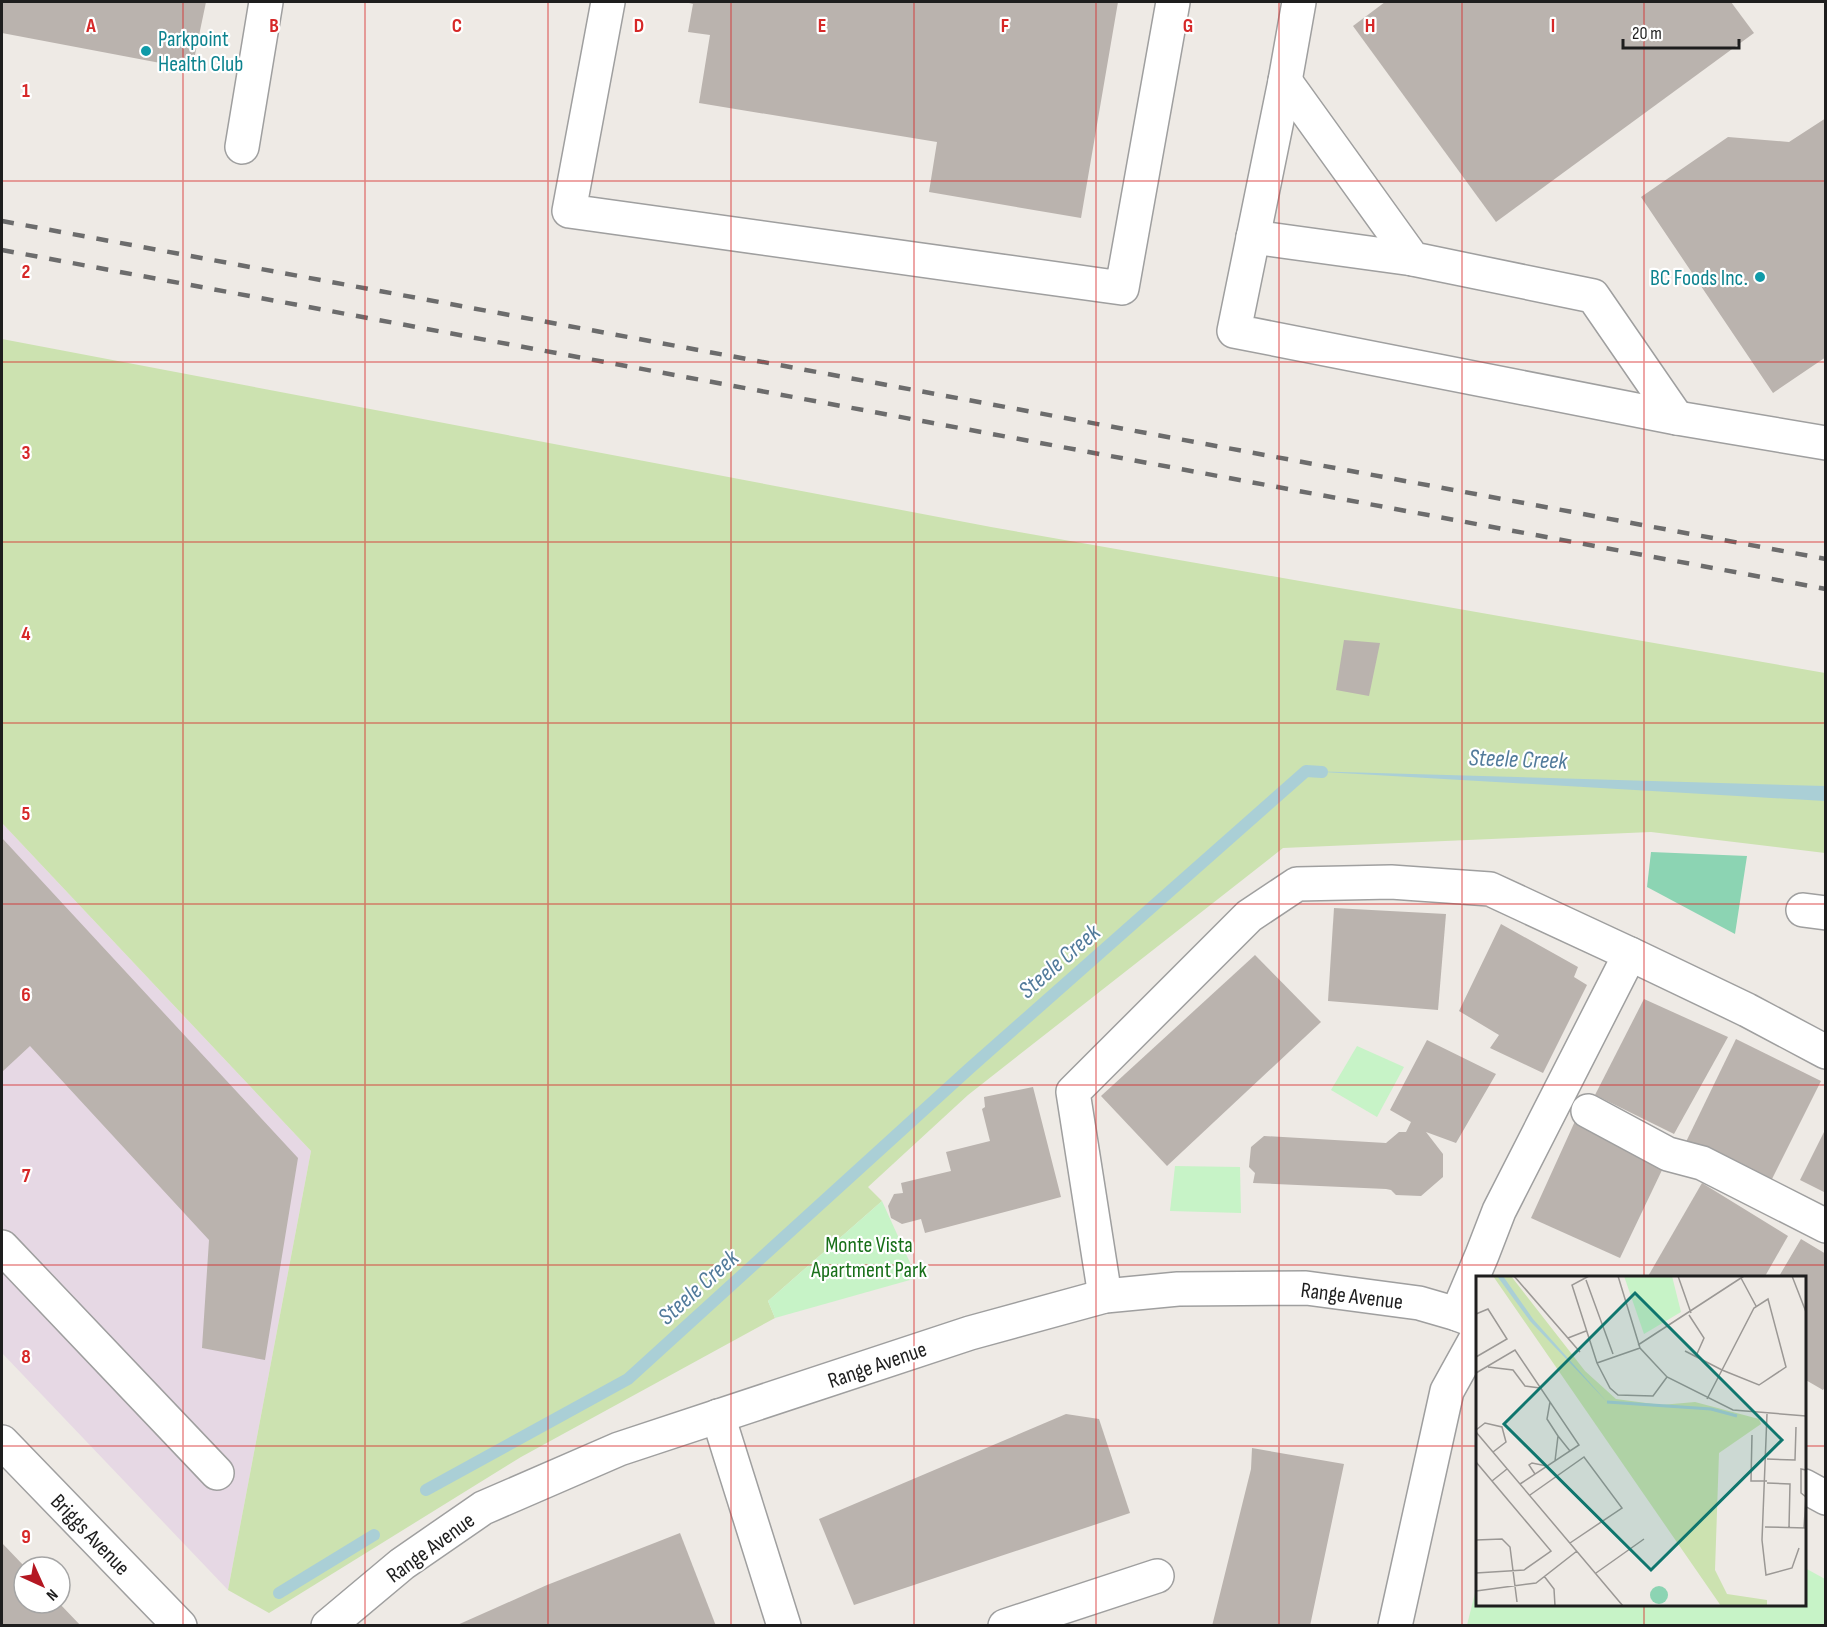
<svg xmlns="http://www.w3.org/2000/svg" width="1827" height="1627" font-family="'Sofia Sans Condensed',sans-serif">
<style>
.industrial{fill:#e6d8e4}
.grass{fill:#cce2b0}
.park{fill:#c7f3c7}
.pitch{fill:#8cd4b3}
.water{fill:#aacfd6}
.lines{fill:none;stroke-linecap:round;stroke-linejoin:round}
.stream{stroke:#aacfd6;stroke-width:12}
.building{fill:#bab3ae}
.minor-casing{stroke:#9f9f9f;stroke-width:36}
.minor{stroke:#fff;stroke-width:33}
.rail{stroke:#6c6c6c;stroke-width:4.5;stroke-dasharray:12 12;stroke-linecap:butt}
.grid{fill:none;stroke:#d62828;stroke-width:1.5;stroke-opacity:0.55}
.culture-dot{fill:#0f9aa8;stroke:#fff;stroke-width:2}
.labels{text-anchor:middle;stroke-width:4.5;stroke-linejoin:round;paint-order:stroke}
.culture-label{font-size:22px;fill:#0d838f;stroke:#fff;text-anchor:start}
.park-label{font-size:22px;fill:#186f19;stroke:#fff}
.street-label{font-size:22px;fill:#1e1e1e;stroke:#fff}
.water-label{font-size:24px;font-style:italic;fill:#527b9b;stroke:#fff}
.inset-river{fill:none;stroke:#aacfd6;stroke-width:3}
.inset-road{fill:none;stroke:#9b9895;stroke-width:1.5}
.view{fill:#0f766e;fill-opacity:0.15;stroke:#0f766e;stroke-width:3}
.inset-edge{fill:none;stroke:#1e1e1e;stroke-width:3}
.grid-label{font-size:20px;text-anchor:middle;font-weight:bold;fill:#d62828;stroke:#fff;stroke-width:4.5;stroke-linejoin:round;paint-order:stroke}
</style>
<rect width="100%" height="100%" fill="#eeeae5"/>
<polygon class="industrial" points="2,823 311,1151 228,1590 2,1353"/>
<polygon class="grass" points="2,339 991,527 1825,673 1825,853 1651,832 1283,848 968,1095 868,1187 882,1201 768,1301 775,1318 521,1457 269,1613 228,1590 311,1151 2,823"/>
<g class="park">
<polygon points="1357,1046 1404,1067 1377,1117 1331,1090"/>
<polygon points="1175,1166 1240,1167 1241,1213 1170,1211"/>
<polygon points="882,1201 917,1278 775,1318 768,1301"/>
<polygon points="1805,1568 1825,1579 1825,1625 1467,1625 1477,1585 1478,1604 1804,1604"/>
</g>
<polygon class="pitch" points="1651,852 1747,856 1735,934 1647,887"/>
<polygon class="water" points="1306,771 1825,786 1825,801"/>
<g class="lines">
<g class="stream">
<polyline points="426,1490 628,1379 970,1068 1306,771 1322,772"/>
<polyline points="279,1593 374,1535"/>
</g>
</g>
<g class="building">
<polygon points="2,2 206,2 192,69 2,33"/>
<polygon points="685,2 1118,2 1081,218 929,192 937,142 699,103 710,35 688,32 693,4"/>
<polygon points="1385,2 1731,2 1754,33 1496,222 1353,26"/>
<polygon points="1826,118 1826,357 1773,393 1641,197 1728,137 1789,142"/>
<polygon points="1344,640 1380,643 1369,696 1336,690"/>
<polygon points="2,838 298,1158 265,1360 202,1348 209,1240 30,1046 2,1072"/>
<polygon points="1334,908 1446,914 1438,1010 1328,1001"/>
<polygon points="1501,924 1578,967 1574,977 1587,985 1543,1073 1490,1048 1499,1035 1459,1011"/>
<polygon points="1255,955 1321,1022 1167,1166 1101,1096"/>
<polygon points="1644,999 1728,1037 1674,1134 1595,1095"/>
<polygon points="1736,1039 1821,1081 1767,1189 1683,1148"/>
<polygon points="1427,1040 1496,1074 1456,1143 1426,1132 1443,1154 1443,1177 1421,1196 1396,1195 1391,1190 1386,1189 1253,1183 1255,1173 1249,1167 1251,1147 1264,1136 1386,1143 1399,1132 1406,1132 1411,1122 1390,1110"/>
<polygon points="1033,1087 1061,1197 925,1233 921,1219 902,1224 891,1218 888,1206 894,1194 903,1193 901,1183 951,1171 946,1152 990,1141 982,1109 985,1107 984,1097"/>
<polygon points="1576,1119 1663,1168 1620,1258 1531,1218"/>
<polygon points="1826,1128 1826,1193 1800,1180"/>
<polygon points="1702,1183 1788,1236 1764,1278 1647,1278"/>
<polygon points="1801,1239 1826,1254 1826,1386 1823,1390 1804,1379 1804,1278 1778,1278"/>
<polygon points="1066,1414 1099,1419 1130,1513 854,1605 819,1519"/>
<polygon points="1252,1448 1344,1464 1310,1626 1212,1626 1251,1469"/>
<polygon points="680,1533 716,1626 455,1626 547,1585"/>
<polygon points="2,1543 24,1566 24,1603 59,1603 81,1626 2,1626"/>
</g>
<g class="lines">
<g class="minor-casing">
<g id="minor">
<polyline points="608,2 569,211 1122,288 1173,2"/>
<polyline points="1299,2 1285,81 1234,331 1677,418 1826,443"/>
<polyline points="1285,81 1413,259 1593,296 1677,418"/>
<polyline points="242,147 266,2"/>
<polyline points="1253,237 1413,259"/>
<polyline points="1803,910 1826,913"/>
<polyline points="1630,954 1747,1010 1826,1052"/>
<polyline points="1588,1111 1668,1154 1702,1163 1826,1226"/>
<polyline points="2,1247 217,1473"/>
<polyline points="1105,1296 1073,1092 1249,916 1297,884 1391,882 1490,889 1630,954 1499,1211 1482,1255 1457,1314"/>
<polyline points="718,1416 784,1626"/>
<polyline points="2,1442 180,1626"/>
<polyline points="1804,1486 1826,1498"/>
<polyline points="328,1626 402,1564 483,1508 619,1449 970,1333 1105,1296 1178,1289 1306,1288 1419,1303 1457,1314 1478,1322"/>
<polyline points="1005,1626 1157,1576"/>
<polyline points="1395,1626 1447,1391 1478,1335"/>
</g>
</g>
<use href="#minor" class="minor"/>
<g class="rail">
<polyline points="2,221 1826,559"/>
<polyline points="2,250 1826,589"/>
</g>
</g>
<path class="grid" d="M183,2V1626M365,2V1626M548,2V1626M731,2V1626M914,2V1626M1096,2V1626M1279,2V1626M1462,2V1626M1644,2V1278M2,181H1826M2,362H1826M2,542H1826M2,723H1826M2,904H1826M2,1085H1826M2,1265H1826M2,1446H1478M1804,1446H1826M1644,1604V1626"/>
<g class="culture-dot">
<circle cx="146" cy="51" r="6"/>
<circle cx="1760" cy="277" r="6"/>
</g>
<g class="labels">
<g class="culture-label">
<text x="158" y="46">Parkpoint<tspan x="158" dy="25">Health Club</tspan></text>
<text x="1748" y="285" text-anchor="end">BC Foods Inc.</text>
</g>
<g class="park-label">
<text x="869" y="1252">Monte Vista<tspan x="869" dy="25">Apartment Park</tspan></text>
</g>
<g class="street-label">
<text transform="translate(1352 1295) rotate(7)" y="8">Range Avenue</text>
<text transform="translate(877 1364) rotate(-19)" y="8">Range Avenue</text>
<text transform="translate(91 1534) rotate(46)" y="8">Briggs Avenue</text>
<text transform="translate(430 1547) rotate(-36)" y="8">Range Avenue</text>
</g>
<g class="water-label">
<text transform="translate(1518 759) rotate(2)" y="8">Steele Creek</text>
<text transform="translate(1059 961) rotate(-41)" y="8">Steele Creek</text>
<text transform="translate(698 1287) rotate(-42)" y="8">Steele Creek</text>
</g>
</g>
<g transform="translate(1476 1276)">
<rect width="330" height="330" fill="#eeeae5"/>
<path d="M17,0H35L109,95L140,123L185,129L219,126L283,143L285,148L243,177L239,294L251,318L291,324V330H245Z" fill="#cce2b0"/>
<path d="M148,0H196L205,36L168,58Z" fill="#c7f3c7"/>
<path d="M174 319a9 9 0 1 1 18 0a9 9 0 1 1-18 0Z" fill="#8cd4b3"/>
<path d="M21,0H27L57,43L132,127L54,45Z" fill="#aacfd6"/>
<path class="inset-river" d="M131,126L235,133L261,140"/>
<path class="inset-road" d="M38,0L104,76M113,0L96,9L121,87M142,0L164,72L191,101L257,134L330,140M202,0L215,37M316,0L330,36M265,2L280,30M110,4L137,78M0,38L12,33L31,63L0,81M213,39L228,62L220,80M92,62L110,55M162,69L268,0M164,72L121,87L134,112L142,119L177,120L191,101M209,75L246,94L283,109L310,91L292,23L278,32L246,94L231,123M12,91L37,94L49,110L64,112M0,97L39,74L103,169L44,208M74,126L71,143L82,160L79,185M291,138L286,264L290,299L316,292L323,272M0,154L9,147L26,151L30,166L17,176M0,156L147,330M276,159L275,205H291M82,160L94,175M291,183L319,184L320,151M0,186L16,205M59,198L53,189L56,187L71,190M291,207L314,208L313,252M54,219L108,181L146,232L94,267M289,251L330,252M328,252L330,221L325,217V193L330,194M0,264L26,263L34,271L41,326M0,297L48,294L75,275L16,205L31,193M120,297L168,263M68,300L78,313L79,330M0,315L60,307L101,275"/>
<path class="view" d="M159,17L306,164L175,294L28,148Z"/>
<rect width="330" height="330" class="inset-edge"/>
</g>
<g class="grid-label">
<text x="91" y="32">A</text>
<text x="274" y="32">B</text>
<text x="457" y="32">C</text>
<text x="639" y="32">D</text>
<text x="822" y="32">E</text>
<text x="1005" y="32">F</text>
<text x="1188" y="32">G</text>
<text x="1370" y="32">H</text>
<text x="1553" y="32">I</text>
<text x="26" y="97">1</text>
<text x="26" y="278">2</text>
<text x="26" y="459">3</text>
<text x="26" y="640">4</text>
<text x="26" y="820">5</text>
<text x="26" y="1001">6</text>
<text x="26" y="1182">7</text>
<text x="26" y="1363">8</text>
<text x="26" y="1543">9</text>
</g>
<rect width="1827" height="1627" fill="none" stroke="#1e1e1e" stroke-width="6"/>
<g transform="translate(42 1585) rotate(135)"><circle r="28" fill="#ffffff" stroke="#a5a5a5" stroke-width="1.5"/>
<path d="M0-4.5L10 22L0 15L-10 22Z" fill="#b41722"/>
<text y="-9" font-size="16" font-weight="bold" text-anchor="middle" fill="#1e1e1e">N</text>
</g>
<path d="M1623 39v9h116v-9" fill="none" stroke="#1e1e1e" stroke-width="3"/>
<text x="1632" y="39" font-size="18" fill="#1e1e1e" stroke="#ffffff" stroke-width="4.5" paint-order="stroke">20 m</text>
</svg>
